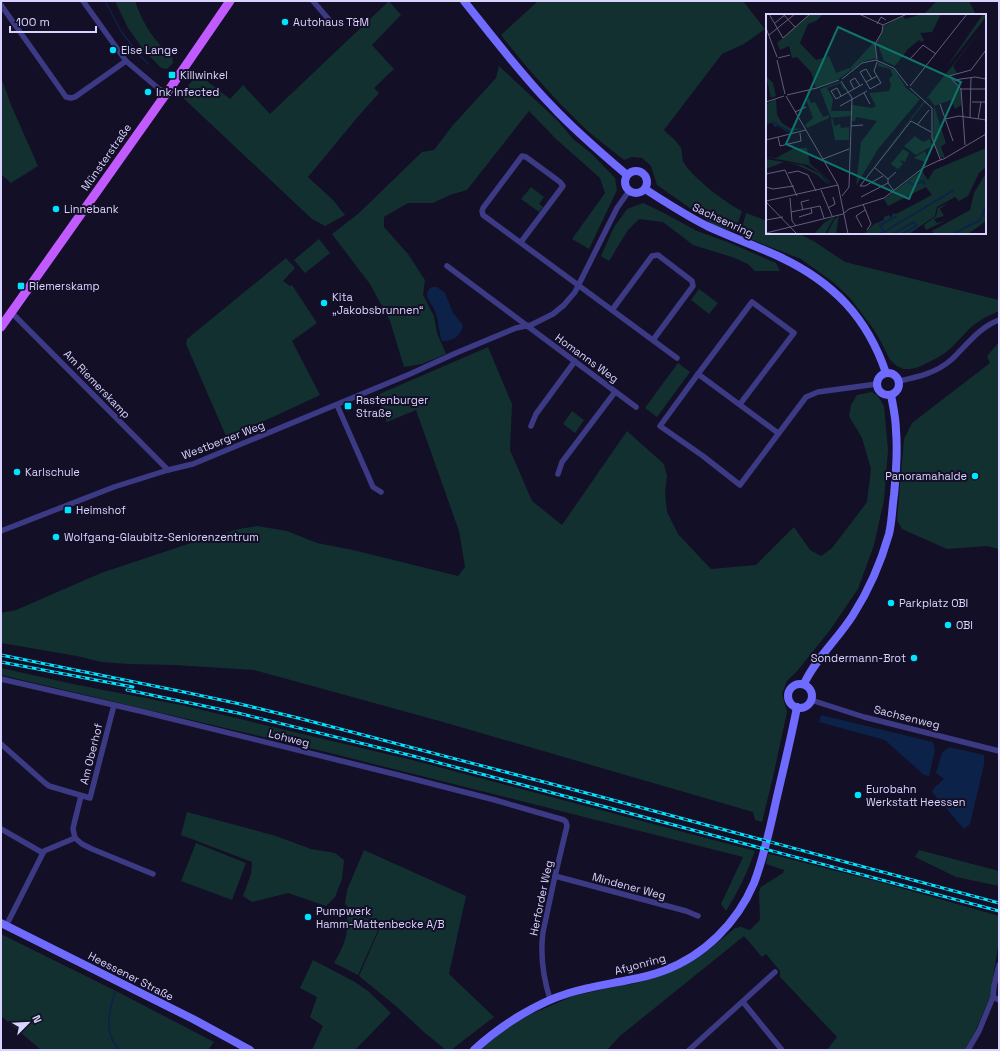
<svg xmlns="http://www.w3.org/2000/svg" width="1000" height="1051" font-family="'Space Grotesk',sans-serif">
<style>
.green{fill:#12302f}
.water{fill:#0c2248}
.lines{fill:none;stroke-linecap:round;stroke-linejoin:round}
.stream{stroke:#0c2248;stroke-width:1.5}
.street{stroke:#3d3a85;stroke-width:5.5}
.secondary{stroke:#6f6bff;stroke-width:8}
.primary{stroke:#c25bff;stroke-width:9}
.rail-casing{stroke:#00e5ff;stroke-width:3}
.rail{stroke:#130f26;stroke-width:1.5;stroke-dasharray:4.5;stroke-linecap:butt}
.poi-dot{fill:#00e5ff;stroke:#130f26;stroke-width:1.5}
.labels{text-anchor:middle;stroke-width:4;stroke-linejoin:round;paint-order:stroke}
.poi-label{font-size:11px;fill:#d9d4ff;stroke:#130f26;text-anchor:start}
.street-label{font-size:11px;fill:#d9d4ff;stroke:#130f26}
.inset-river{fill:none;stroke:#0c2248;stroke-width:2}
.inset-road{fill:none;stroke:#625e7d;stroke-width:1}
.view{fill:#0f766e;fill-opacity:0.15;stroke:#0f766e;stroke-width:2}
.inset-edge{fill:none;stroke:#d9d4ff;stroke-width:2}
</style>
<rect width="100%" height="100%" fill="#130f26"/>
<g class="green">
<path d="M115,1H135C143,25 154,40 172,57L173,63L167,69L161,68L143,49L128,28Z"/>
<polygon points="389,1 401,15 372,45 394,69 374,88 379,93 356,119 308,177 333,200 345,215 325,226 312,219 180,95 198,74 230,99 243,85 270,114"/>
<path d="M538,1H743L765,29L744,44L722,54L664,130C669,135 677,141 681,148C683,153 681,158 684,163C691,176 728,205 742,211L735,232L714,225L657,185L651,166L642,158L632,157L624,160C613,151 601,142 590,133C558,103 528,70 501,35Z"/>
<polygon points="937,1 969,1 976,15 923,15"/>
<polygon points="499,66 558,121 574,140 591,153 615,178 617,190 589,249 572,239 605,193 600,178 556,139 529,111 467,190 450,195 433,203 408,203 384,217 384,227 408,254 425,280 423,295 434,316 437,333 446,354 422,364 404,367 390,321 370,284 332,234 359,213 422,152 434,150 453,125 496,78"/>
<polygon points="1,77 11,105 38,166 11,183 1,174"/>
<polygon points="531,187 544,197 539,204 543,207 539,212 521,199"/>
<polygon points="643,203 662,212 697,231 730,243 776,263 780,271 755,271 748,264 732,257 693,245 663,222 639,219 628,230 609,261 601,256 614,227 627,209"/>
<polygon points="746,213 767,221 767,233 798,233 815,242 845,262 999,300 999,311 984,318 971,327 953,346 945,353 937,358 919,367 911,369 903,369 897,366 890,360 880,340 872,327 850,298 833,282 801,259 740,235"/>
<polygon points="319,239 330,253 305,273 294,260"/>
<polygon points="286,258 295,268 283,281 290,286 292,285 317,323 292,341 320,395 273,417 226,436 186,344 187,339"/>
<polygon points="699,289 718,303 709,314 691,300"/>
<polygon points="999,342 999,549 987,546 947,549 902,529 897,520 904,439 912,423 990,363 987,356"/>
<polygon points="488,347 512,404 510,450 532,501 562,525 627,431 664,464 667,476 665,493 667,512 678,534 711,569 756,565 794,527 810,550 821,556 832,548 867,502 871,469 862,438 849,416 851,405 857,395 872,392 878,396 884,406 888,450 884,500 874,545 858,589 830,630 798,670 787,681 782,694 787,712 773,777 762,822 755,820 753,812 443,722 254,670 174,665 128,664 101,662 77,656 1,643 1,613 16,610 101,573 188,544 239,529 257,526 287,531 317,543 353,550 458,576 465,567 459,531 416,410 387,422 377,395"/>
<polygon points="678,363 690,372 657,417 645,408"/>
<polygon points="572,411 584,420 575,433 563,424"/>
<path d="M1,668L73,684L181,705L412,760L755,851C747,873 738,892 726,911L721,904L743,857L318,750L1,675Z"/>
<polygon points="187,812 276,836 311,849 335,853 344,860 342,879 335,897 326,906 288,893 252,902 243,896 251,874 252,862 181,835"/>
<polygon points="196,843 246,863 232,900 181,881"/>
<polygon points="364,850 466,896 449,974 494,1017 451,1050 446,1050 425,1033 397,1007 359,976 379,930 369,918 354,913 345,904 347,890"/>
<polygon points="919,850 999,871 999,886 956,877 915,857"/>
<polygon points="768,854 778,856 887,884 999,916 999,940 992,985 992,992 975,1032 965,1050 827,1050 837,1037 780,977 780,971 766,954 762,957 744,936 620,1036 607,1050 479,1050 502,1031 527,1016 573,996 614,987 637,983 657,977 674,970 694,960 705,953 735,928 741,927 750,930 760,920 759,892 761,887 783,873 784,870 766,864"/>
<path d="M352,913L354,914L369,919L378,930L358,975L334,963C343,947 349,936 347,917Z"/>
<polygon points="1,934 118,992 214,1042 208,1050 41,1050 1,1016"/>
<polygon points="313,960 355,982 368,991 391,1013 355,1050 312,1050 323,1026 310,1017 317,997 300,988"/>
</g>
<g class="water">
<path d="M432,287H437L445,293L453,313L463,325C462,336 451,342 442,341C438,330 439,319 434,309C432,304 427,300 427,294C427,291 429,289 432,287Z"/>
<polygon points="821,715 933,742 935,750 929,776 924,775 885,740 819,722"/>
<polygon points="949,747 984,755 984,765 970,824 964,829 932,792 934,788 944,779 936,773 942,753"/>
</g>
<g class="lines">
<g class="stream">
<polyline points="105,1 121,31 136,51 148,64"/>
<path d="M115,992C109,1012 103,1031 119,1050"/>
</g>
<g class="street">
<polyline points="83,1 126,61 159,89 166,93"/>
<polyline points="313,1 331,22"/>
<polyline points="1,5 66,97 71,98 75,97 126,61"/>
<polyline points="521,242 563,186 560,182 526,157 522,156 483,208 482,211 483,215 677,358"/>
<polyline points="447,266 636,407"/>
<polyline points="612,310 652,256 658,255 692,281 693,286 653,340"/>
<polyline points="11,312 168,470"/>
<polyline points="698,374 778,433"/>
<path d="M899,381C918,377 936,373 951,360C967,345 978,328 999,320"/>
<polyline points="740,404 794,333 752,302 698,374 660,426 703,456 740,485 806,397 818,392 877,384"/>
<polyline points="337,405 373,487 381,492"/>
<polyline points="531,426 536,414 575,361"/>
<polyline points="558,474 562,462 615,392"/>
<polyline points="1,531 114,487 168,470 193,464 410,374 456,353 516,328 531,325 553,314 564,305 575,292 617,208 629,191"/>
<path d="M1,679L140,711L398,775L495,800L564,820L566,822L567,826L555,876L543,932C540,955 543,977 550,999"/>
<polyline points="811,700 864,717 999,751"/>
<polyline points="1,744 45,783 49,786 90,798 114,705"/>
<polyline points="1,829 43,853"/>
<polyline points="75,838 73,829 74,824 81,796"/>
<polyline points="555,876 686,911 698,916"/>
<polyline points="6,926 44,851 75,838 82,844 92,849 153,874"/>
<polyline points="993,997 999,1000"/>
<polyline points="743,1002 782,1050"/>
<polyline points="689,1050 775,972"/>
<polyline points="968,1050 979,1031 993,997 994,986 999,965"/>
</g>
<g class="secondary">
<path d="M464,1C492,36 519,72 551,105C574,130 601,153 627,175"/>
<circle cx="636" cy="182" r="11"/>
<path d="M645,189C665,202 685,215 707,226C731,237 756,246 780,257C833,282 867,317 886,373"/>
<circle cx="888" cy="384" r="11"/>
<path d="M804,684C816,658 838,639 853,615C869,590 881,562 889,534C892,522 892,508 894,495C896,474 898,452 896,431C896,418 893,406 891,395"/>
<circle cx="800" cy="696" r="12"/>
<polyline points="1,923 193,1019 250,1050"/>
<path d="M474,1050C500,1026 536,1003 569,993C588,987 609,984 628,980C640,978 652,975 663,971C704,956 737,923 754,883C764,857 770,828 776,801C783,770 791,739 797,707"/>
</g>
<polyline class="primary" points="1,327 173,84 230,1"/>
<g class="rail-casing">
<g id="rail">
<polyline points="1,655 184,692 240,704 298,718 594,795 999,903"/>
<polyline points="1,662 133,687"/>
<polyline points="127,690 238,713 413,756 999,911"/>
</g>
</g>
<use href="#rail" class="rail"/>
</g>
<g class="poi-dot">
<circle cx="285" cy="22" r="4"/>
<circle cx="113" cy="50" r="4"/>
<rect x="168" y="71" width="8" height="8" rx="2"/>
<circle cx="148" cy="92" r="4"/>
<circle cx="56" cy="209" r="4"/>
<rect x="17" y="282" width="8" height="8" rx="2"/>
<circle cx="324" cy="303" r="4"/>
<rect x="344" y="402" width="8" height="8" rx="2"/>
<circle cx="17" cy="472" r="4"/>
<circle cx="975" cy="476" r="4"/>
<rect x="64" y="506" width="8" height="8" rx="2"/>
<circle cx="56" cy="537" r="4"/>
<circle cx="891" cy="603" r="4"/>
<circle cx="948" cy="625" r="4"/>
<circle cx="914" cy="658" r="4"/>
<circle cx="858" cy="795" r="4"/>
<circle cx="308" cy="917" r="4"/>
</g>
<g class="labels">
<g class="poi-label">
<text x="293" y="26">Autohaus T&amp;M</text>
<text x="121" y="54">Else Lange</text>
<text x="180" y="79">Killwinkel</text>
<text x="156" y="96">Ink Infected</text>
<text x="64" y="213">Linnebank</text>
<text x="29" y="290">Riemerskamp</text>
<text x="332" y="301">Kita<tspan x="332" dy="13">„Jakobsbrunnen“</tspan></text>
<text x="356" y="404">Rastenburger<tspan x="356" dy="13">Straße</tspan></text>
<text x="25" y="476">Karlschule</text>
<text x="967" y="480" text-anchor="end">Panoramahalde</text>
<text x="76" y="514">Heimshof</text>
<text x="64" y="541">Wolfgang-Glaubitz-Seniorenzentrum</text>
<text x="899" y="607">Parkplatz OBI</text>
<text x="956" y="629">OBI</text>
<text x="906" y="662" text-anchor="end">Sondermann-Brot</text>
<text x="866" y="793">Eurobahn<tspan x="866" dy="13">Werkstatt Heessen</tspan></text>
<text x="316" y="915">Pumpwerk<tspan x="316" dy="13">Hamm-Mattenbecke A/B</tspan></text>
</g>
<g class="street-label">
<text transform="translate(106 157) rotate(-55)" y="4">Münsterstraße</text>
<text transform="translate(723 220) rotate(25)" y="4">Sachsenring</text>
<text transform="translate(587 358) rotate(36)" y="4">Homanns Weg</text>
<text transform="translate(97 384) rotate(46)" y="4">Am Riemerskamp</text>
<text transform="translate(223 440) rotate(-21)" y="4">Westberger Weg</text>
<text transform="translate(907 717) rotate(14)" y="4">Sachsenweg</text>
<text transform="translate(289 738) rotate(14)" y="4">Lohweg</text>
<text transform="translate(91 754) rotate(-76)" y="4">Am Oberhof</text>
<text transform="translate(629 886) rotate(15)" y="4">Mindener Weg</text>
<text transform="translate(541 898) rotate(-78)" y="4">Herforder Weg</text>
<text transform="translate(640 964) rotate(-15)" y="4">Afyonring</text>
<text transform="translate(131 976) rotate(27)" y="4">Heessener Straße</text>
</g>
</g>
<g transform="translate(766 14)">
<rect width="220" height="220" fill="#130f26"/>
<path d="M44,0H57L50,7L42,10L34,29L50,46L63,42L70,59L83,54L85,56L71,66L50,74L45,58L31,43L26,44L23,32L14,36L11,29ZM156,0H175L166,18L154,19L158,26L156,28L153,26L142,35L129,52L118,47L111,28L118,12L137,2L139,5ZM217,0H220V3L180,54ZM220,9L187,52L191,59L183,62L195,75V91L189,95L185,86L168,92L180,129L175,133L179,144H177L174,143L167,127L168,91L163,84L160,85ZM109,27L110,44L96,48L86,56L84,54ZM112,48L129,56L140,74L154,85L112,135L90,172L95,128L111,107L90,103L89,107H86V91L106,94L110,92L103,79L123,77L125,71L123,65L127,61L124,55L112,52ZM0,62L7,69L10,82L5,84ZM74,68L80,74L78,76L74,69L61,74L67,85L65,97H85V100L84,102L65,104L54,75ZM43,84L45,89L49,88L57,103L63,101V104L41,114L39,111L47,104L40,85ZM10,85L11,101L16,109L24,114L36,115L23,117L13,111L9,113L6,109L0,110V90ZM159,86L164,93L159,88L83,185ZM65,105H67L68,112L74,110L75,114L83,113V126H69ZM149,122L157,128L164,125L166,132L150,141L138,132ZM28,134H41L44,150L56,160L63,167L66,172L55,160L42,151L0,143L10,144ZM220,134V153L213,159L202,182L193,187L189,183L171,193L169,202L143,220H98L108,210L118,206V203L123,201L125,204L127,199L130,200L166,181L160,173L122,192L118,185L153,159L154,161L156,157L162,166L168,156ZM137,135L143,139L139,148L134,146L137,150L132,155L125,150ZM159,137L162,146L159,148L148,144ZM0,145L36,151L54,160L64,172L50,160L31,151L18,148L0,155ZM220,159V207L202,220H168L166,217L204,196L208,179ZM182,189L174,195L178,202L168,205L171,209L179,207L160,216L158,211L170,202L172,194ZM73,201L70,220H61L68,206ZM69,202L59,220H48L58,209Z" fill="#12302f"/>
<path class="inset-river" d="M6,107L21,117L29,118M142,168L148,171L157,167L159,171M113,209L118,218L114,220M114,211L131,202M118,218L188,176M127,220L148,208L150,212L136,220M187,220L214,206L220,193"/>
<path class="inset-road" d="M3,0L17,24L44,0M17,0L29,13M93,0L117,11L141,0M9,9L20,0M111,10L115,3L120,6M0,14L11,43M3,21L29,0M12,44L24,41M111,45L109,30L116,18L117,11M144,45L157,31L170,40M11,46L19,80M112,47L110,46L128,54L142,72M183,62L195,75L199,131M183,62L205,56L220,36M76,65L96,49L110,46M106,65L100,55L94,58L104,75L115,69L108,57L111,48M188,66L209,63L220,65M75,67L86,84L83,173L76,182M100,68L111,62M144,72L201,0M144,74L166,94V124L174,145M88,75L84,67L89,64L94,72M195,75H220M98,79L104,90M21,81L51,74L73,66M20,82L72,171L82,220M75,82L71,74L65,77L70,85L97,70M0,88L18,82M206,88H220M174,90L187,127M74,92L101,77M29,98L40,93M204,104L205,63M179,105L193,102L220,106M212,105L215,88M151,111L163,96M85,112L97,111M12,123L14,132L35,127L34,119M0,126L40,116M57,145L83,135M176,146L220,120M108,153L122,165M22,159L32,157L42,161L50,177M0,160L19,156L31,182M94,172L145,107L165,118M94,172H99L117,162M0,173L7,175L28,172M55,176L66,202M128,177L122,169V165L130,158M95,183L122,169M24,184L26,207L30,212M0,187L72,171M0,188L31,220M97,190L105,210L101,216M62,194L69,190L67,183M37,196L35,188L43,186M25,198L54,192L58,204M33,203L46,199L45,194M0,206L17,203M96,213L90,202L99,196M0,219L77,200L83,195L118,184L157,154L176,145L173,147"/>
<path class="view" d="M72,13L195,68L143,185L20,130Z"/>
<rect width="220" height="220" class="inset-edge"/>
</g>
<rect width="1000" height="1051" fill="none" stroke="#d9d4ff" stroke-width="4"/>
<g transform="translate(28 1023) rotate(66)" stroke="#130f26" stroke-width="3" paint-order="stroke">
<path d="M0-3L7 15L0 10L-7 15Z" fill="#d9d4ff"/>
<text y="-6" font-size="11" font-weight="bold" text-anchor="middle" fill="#d9d4ff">N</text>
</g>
<path d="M10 26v6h86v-6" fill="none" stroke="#d9d4ff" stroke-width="2"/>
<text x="16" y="26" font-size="12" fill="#d9d4ff" stroke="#130f26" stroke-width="3" paint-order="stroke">100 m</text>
</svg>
